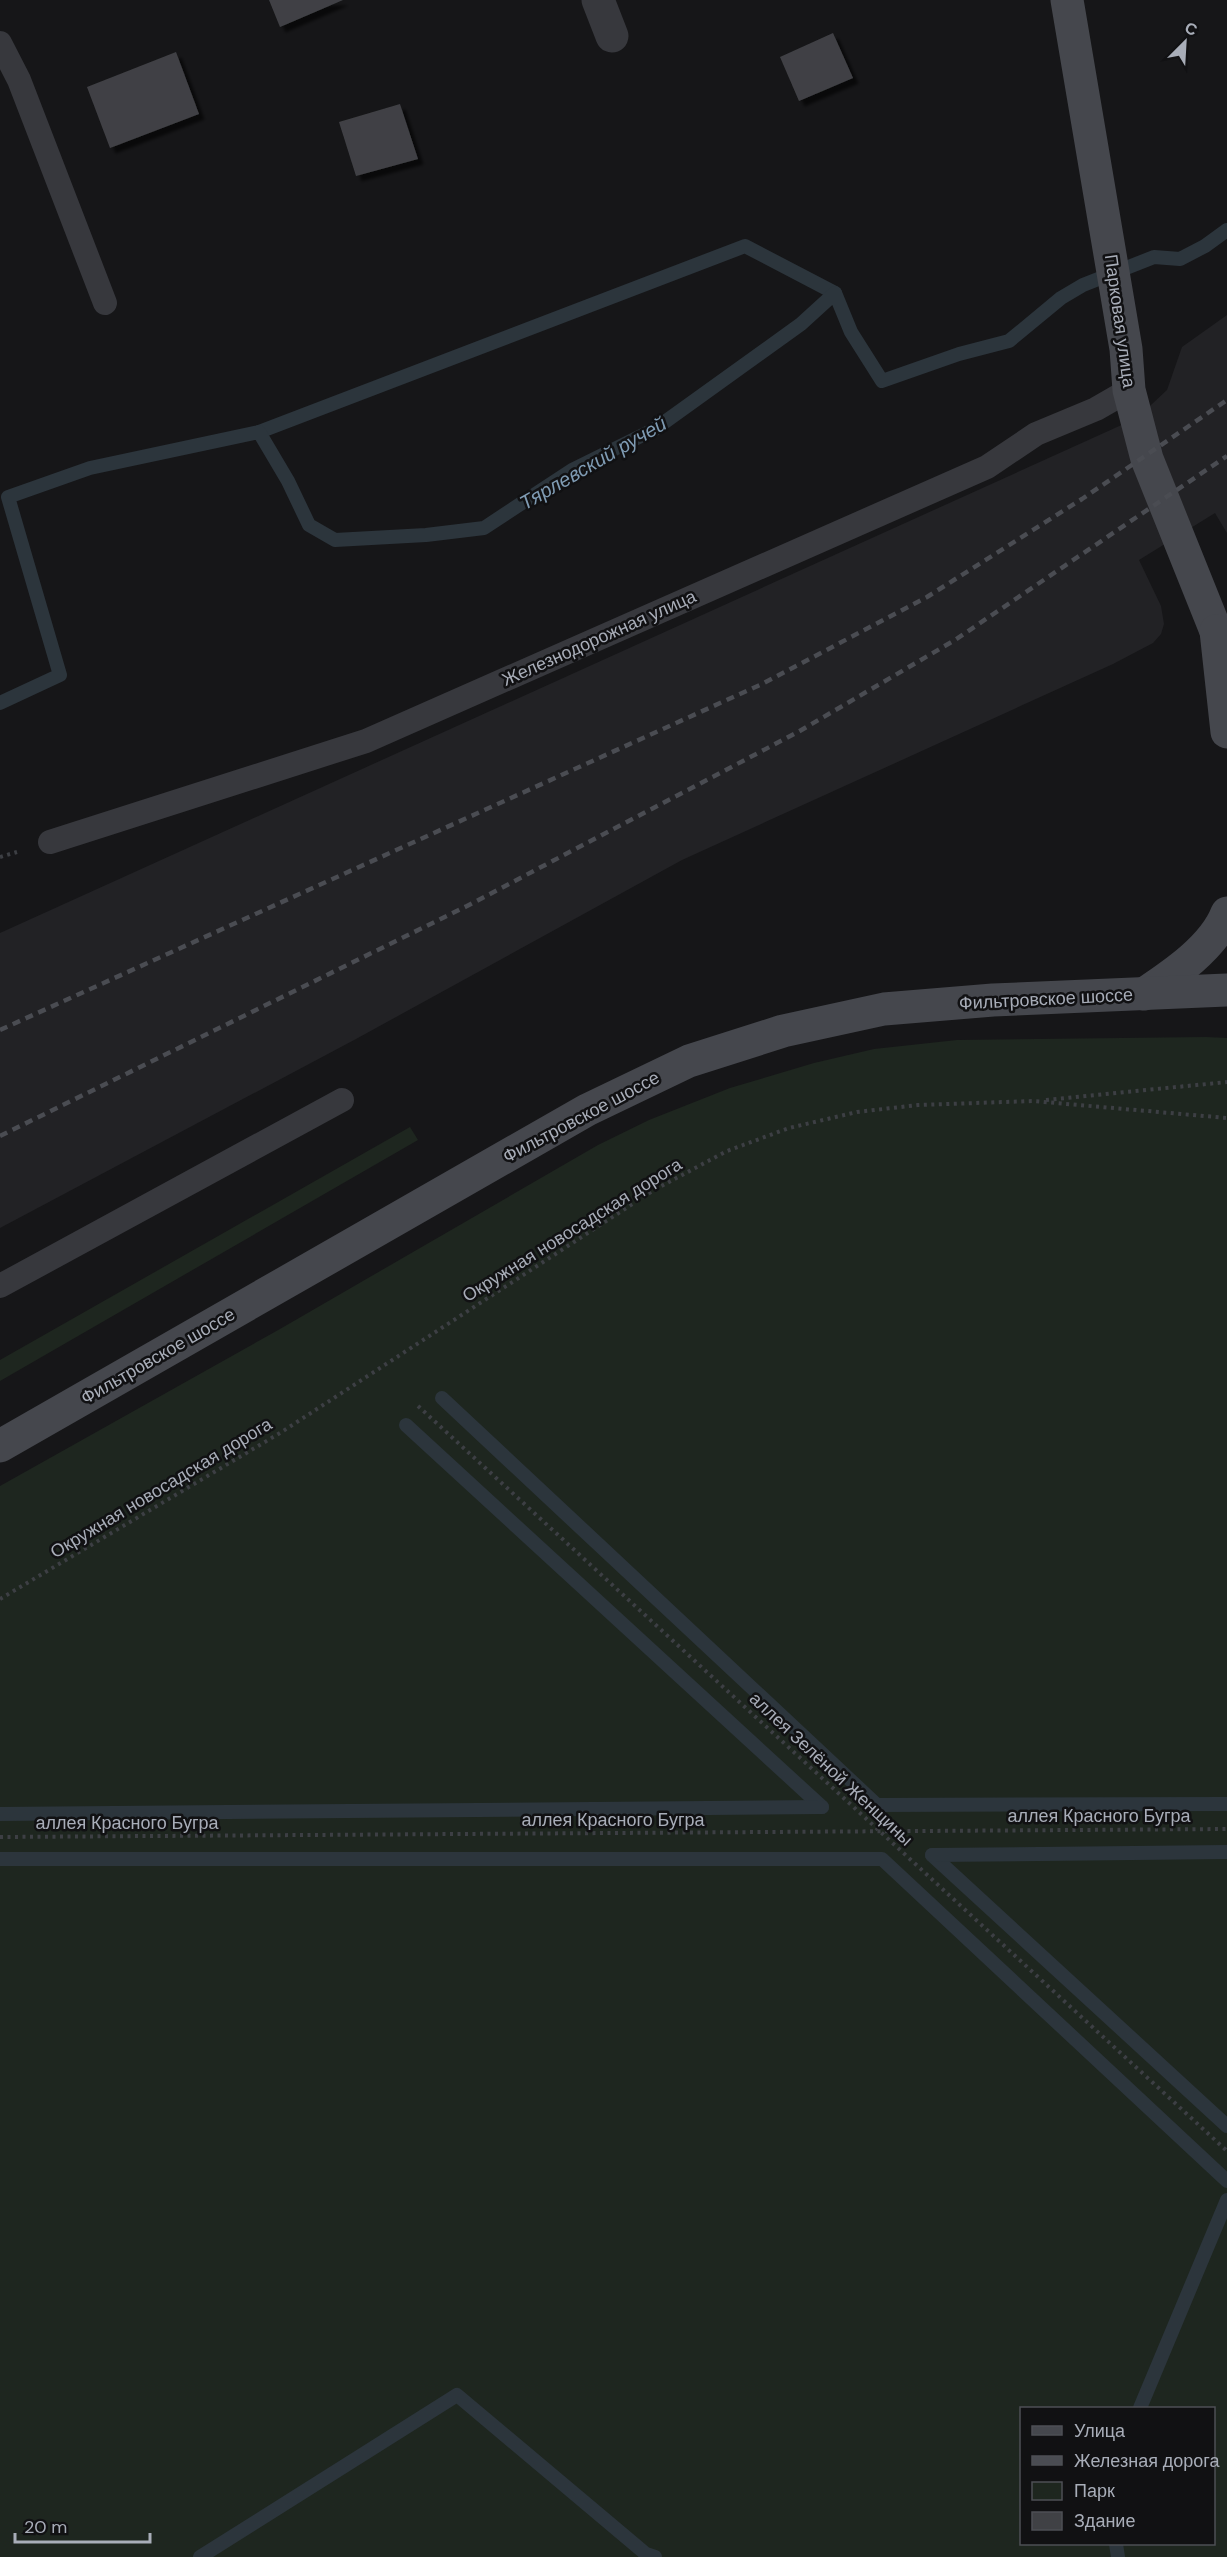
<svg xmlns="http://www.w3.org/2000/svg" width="1227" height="2557" font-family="'DM Sans',sans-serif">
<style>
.built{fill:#222225}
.green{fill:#1e261f;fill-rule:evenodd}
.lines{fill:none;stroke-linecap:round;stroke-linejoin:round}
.stream{stroke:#2c353c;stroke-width:14}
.building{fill:#404145;filter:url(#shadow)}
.path{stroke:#3d3f44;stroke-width:4;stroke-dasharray:3 4.5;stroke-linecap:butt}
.lane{stroke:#37383d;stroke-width:24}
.street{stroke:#37383d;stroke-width:33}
.secondary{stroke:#45474d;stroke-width:33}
.rail{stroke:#4a4c52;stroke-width:4.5;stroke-dasharray:8 6;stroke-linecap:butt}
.labels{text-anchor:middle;stroke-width:5;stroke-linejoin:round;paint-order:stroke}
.street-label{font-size:18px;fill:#a8adb8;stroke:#111113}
.water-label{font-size:20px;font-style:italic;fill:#7f9bb3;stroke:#111113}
</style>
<defs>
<filter id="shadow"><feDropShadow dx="5.5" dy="5.5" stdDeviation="1.5" flood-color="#0009"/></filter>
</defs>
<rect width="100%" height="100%" fill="#161618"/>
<polygon class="built" points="1227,315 1227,533 1215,513 1139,560 1161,606 1164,624 1161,634 1153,643 1113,664 682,860 356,1039 0,1228 0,933 1137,418 1167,390 1182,347"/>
<g class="green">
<path d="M1206,1037L1227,1038V2557H0V1486L280,1329L598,1145L649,1120L730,1088L814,1063L874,1049L957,1040ZM1022,2408H1214V2544H1022Z"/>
<polygon points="410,1127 418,1140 0,1381 0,1360"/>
</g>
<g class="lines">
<g class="stream">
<polyline points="259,432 745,246 835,293"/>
<polyline points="0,703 60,675 8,497 90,468 259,432 288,481 309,525 335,540 426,535 484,528 572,470 655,429 801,324 835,293 851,332 882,381 959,354 1009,341 1061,298 1083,285 1154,257 1180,259 1205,246 1227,230"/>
<polyline points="442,1398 877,1805 1227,1804"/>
<polyline points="406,1425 822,1807"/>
<polyline points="0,1814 822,1807"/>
<polyline points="932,1855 1227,2126"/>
<polyline points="932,1855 1227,1852"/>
<polyline points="0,1859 882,1859 1227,2181"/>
<polyline points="1140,2408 1227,2200"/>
<polyline points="1116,2544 1118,2557"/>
<polyline points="200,2557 457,2395 646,2554 655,2557"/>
</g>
</g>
<g class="building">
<polygon points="269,0 343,0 280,27"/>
<polygon points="833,33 853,78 799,101 780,57"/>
<polygon points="176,52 199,114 110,148 87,87"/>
<polygon points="400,104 418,159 356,176 339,122"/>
</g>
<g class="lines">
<g class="path">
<polyline points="0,857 17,852"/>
<polyline points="1046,1100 1227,1082"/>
<polyline points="418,1406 1227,2151"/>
<polyline points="0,1599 280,1433 654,1190 727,1151 789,1128 857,1112 918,1105 1033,1101 1227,1118"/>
<polyline points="0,1837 1227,1829"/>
</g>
<g class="lane">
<polyline points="0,43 19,80 105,303"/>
<polyline points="50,842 366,741 987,467 1036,434 1096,409 1129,390"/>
<polyline points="0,1286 342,1100"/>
</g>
<polyline class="street" points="598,0 612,36"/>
<g class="secondary">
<polyline points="1067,0 1126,349 1129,390 1147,459 1216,631 1227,647"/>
<polyline points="1216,631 1227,732"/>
<path d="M1144,994C1174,974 1214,947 1227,913"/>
<polyline points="0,1446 587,1110 689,1061 783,1031 884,1009 993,1000 1227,990"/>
</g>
<g class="rail">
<polyline points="0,1030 762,684 927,597 1082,499 1227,400"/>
<polyline points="0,1136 467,906 798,732 955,640 1227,456"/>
</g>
</g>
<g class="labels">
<g class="street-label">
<text transform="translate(1120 321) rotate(82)" y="6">Парковая улица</text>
<text transform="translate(599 638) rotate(-24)" y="6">Железнодорожная улица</text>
<text transform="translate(1046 999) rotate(-3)" y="6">Фильтровское шоссе</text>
<text transform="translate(581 1117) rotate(-28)" y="6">Фильтровское шоссе</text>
<text transform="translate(572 1230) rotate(-32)" y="6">Окружная новосадская дорога</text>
<text transform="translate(158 1356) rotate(-30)" y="6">Фильтровское шоссе</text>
<text transform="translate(161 1488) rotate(-31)" y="6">Окружная новосадская дорога</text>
<text transform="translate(831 1769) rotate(43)" y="6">аллея Зелёной Женщины</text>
<text x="1099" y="1822">аллея Красного Бугра</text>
<text x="613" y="1826">аллея Красного Бугра</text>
<text x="127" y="1829">аллея Красного Бугра</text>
</g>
<g class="water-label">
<text transform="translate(593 463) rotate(-30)" y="7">Тярлевский ручей</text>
</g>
</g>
<rect x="1020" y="2407" width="195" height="138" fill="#111113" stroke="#4d4f55" stroke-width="1.5"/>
<rect x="1032" y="2426" width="30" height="9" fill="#45474d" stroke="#4d4f55" stroke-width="1.5"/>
<text x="1074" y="2437" font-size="18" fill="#a8adb8">Улица</text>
<rect x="1032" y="2456" width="30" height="9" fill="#4a4c52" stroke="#4d4f55" stroke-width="1.5"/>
<text x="1074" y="2467" font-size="18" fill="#a8adb8">Железная дорога</text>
<rect x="1032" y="2482" width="30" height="18" fill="#1e261f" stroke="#4d4f55" stroke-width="1.5"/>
<text x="1074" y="2497" font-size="18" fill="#a8adb8">Парк</text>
<rect x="1032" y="2512" width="30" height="18" fill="#404145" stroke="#4d4f55" stroke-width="1.5"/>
<text x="1074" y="2527" font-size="18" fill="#a8adb8">Здание</text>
<g transform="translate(1185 42) rotate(24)" stroke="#111113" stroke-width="4.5" paint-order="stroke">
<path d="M0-4.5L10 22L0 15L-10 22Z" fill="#a8adb8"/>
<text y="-9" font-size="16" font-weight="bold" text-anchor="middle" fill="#a8adb8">С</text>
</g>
<path d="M15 2533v9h135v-9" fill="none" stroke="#a8adb8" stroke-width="3"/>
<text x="24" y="2533" font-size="18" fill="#a8adb8" stroke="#111113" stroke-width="4.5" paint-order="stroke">20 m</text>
</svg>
